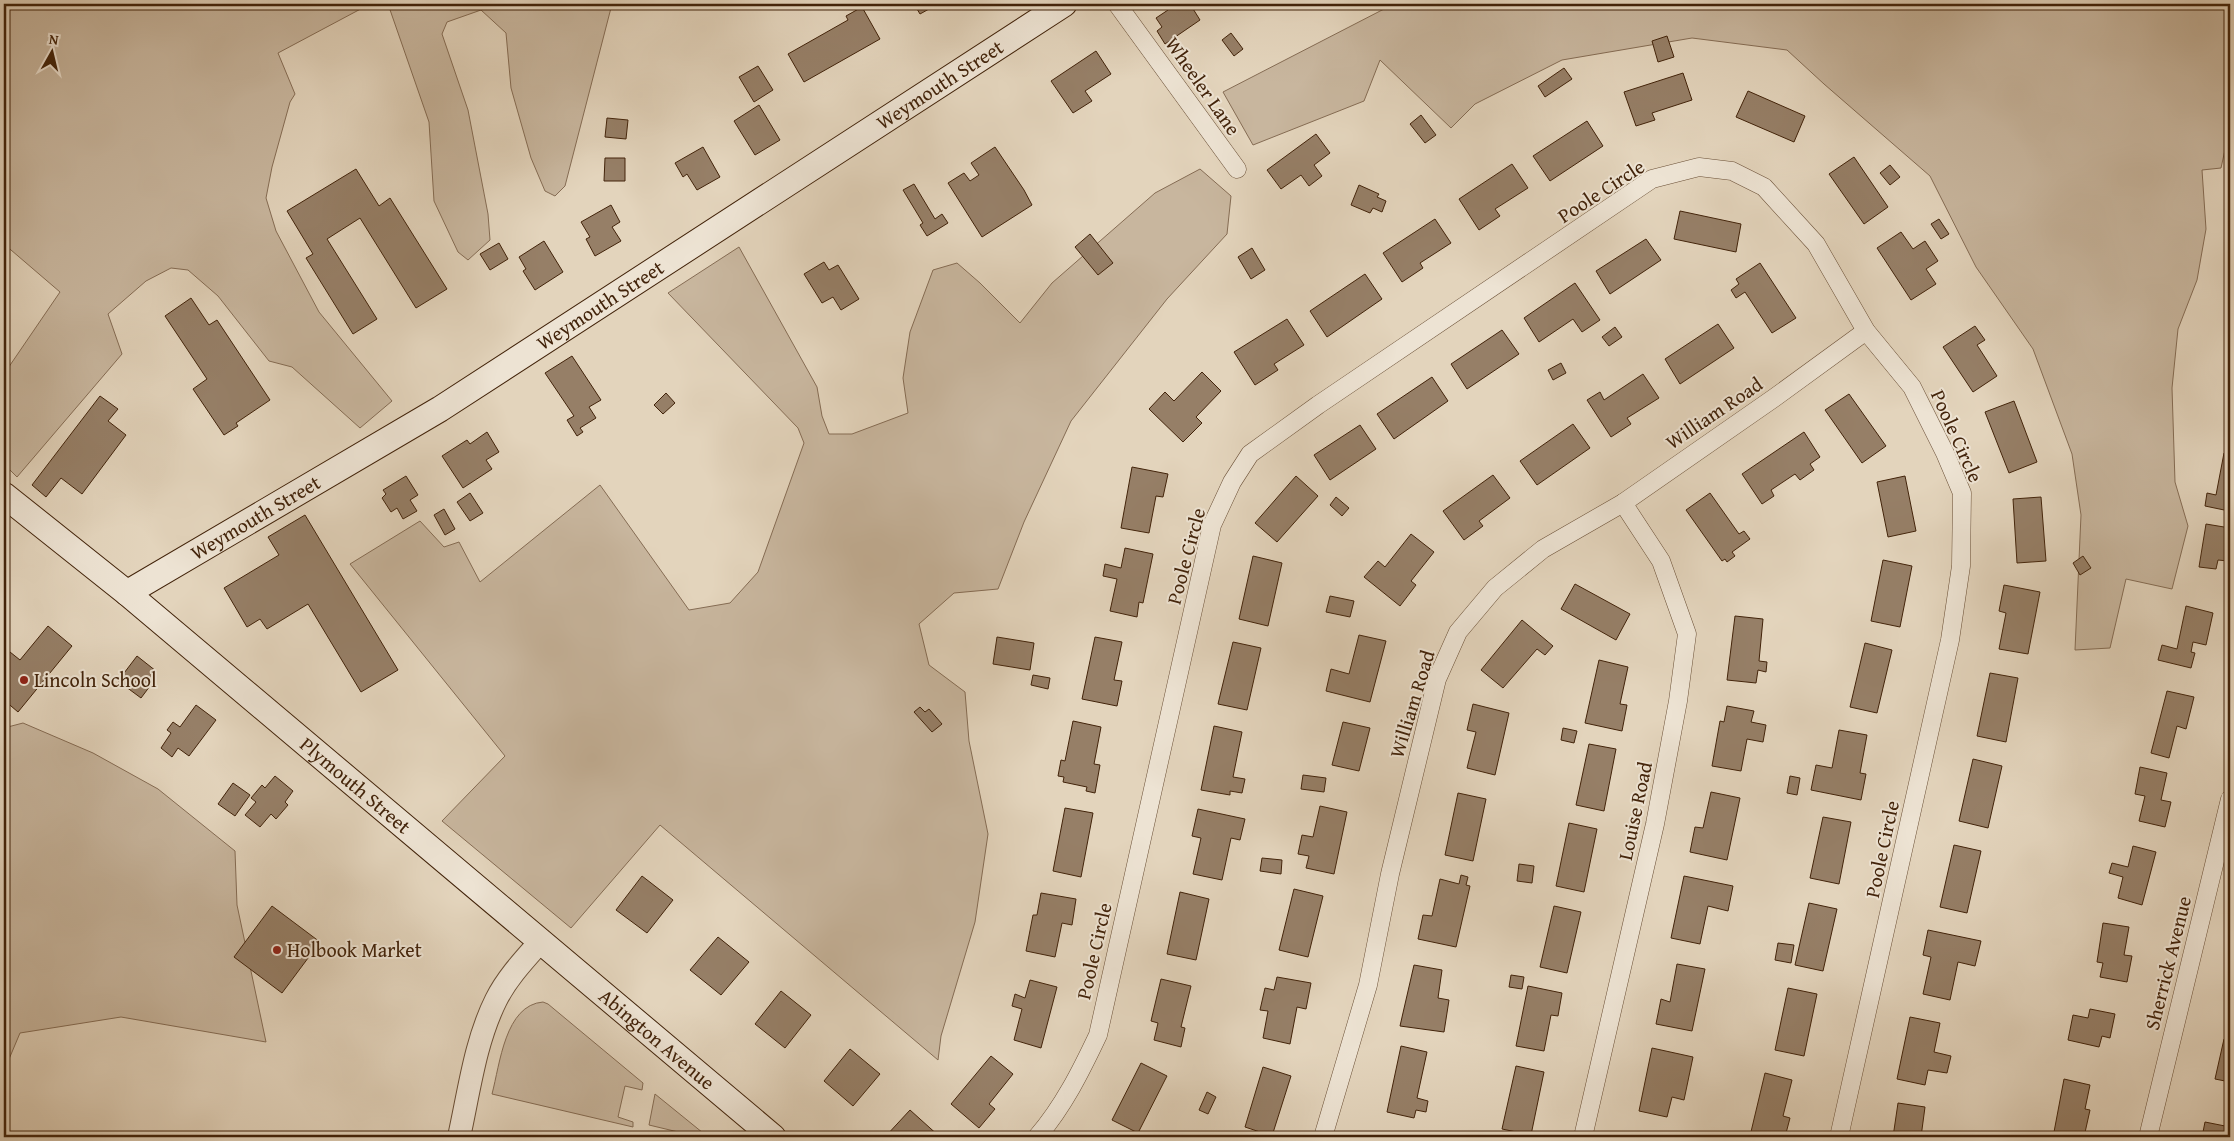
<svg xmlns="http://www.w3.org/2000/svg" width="2234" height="1141" font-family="'Gentium Book Plus',serif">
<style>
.green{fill:#c8b69e;stroke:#856c54}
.building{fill:#967f67;stroke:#42230a}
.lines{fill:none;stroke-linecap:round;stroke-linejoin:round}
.minor-casing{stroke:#6a4f36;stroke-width:19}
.tertiary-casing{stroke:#6a4f36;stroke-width:24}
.secondary-casing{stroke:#42230a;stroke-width:27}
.minor{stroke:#ede3d3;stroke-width:18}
.tertiary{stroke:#ede3d3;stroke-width:22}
.secondary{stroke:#ede3d3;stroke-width:25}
.poi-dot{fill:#8f2418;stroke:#ede3d3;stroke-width:2}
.labels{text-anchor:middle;stroke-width:4;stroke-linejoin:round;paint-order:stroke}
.street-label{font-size:20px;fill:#42230a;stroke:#ede3d3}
.poi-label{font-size:20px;fill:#42230a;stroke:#ede3d3;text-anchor:start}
</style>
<rect width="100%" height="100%" fill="#e3d4bc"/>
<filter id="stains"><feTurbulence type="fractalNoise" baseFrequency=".004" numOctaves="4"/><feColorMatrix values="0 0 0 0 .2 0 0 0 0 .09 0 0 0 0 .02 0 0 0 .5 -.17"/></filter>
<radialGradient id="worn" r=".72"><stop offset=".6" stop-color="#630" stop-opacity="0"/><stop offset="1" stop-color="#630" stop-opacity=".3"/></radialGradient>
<g class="green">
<polygon points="4,4 370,4 278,53 295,94 290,102 272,167 266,198 276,231 319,312 392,401 360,428 292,367 269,361 218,296 188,270 171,268 146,281 108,314 122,354 17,477 4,464 4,374 60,292 4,244"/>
<polygon points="388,4 612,4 565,186 555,196 545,191 531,158 511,88 506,33 481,10 447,22 442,34 468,110 488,214 490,240 468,260 458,252 434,201 429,122"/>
<polygon points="1391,4 2230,4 2230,127 2221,168 2202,170 2206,229 2197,280 2178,329 2172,388 2175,482 2188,526 2172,589 2126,579 2110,648 2075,650 2081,515 2072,454 2033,349 1976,267 1930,176 1824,84 1787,50 1692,38 1562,60 1475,104 1451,128 1380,60 1364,101 1253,145 1223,92 1384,9"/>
<polygon points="1200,169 1231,196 1227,234 1167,299 1071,421 1024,522 998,589 954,593 919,624 929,665 965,692 969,741 988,834 975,922 941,1036 938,1060 660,825 571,928 442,821 505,756 350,564 420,521 444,547 459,542 480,582 600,485 689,610 730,603 758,572 804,443 798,428 668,293 739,247 817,387 822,416 829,434 852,434 908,413 903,378 910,332 933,270 957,263 980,283 1020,323 1052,283 1155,193"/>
<polygon points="23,723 93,753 158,789 235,851 237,905 266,1042 121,1017 20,1033 4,1071 4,728"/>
<path d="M543,1002L548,1004L643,1083L642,1090L625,1086L618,1117L633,1122V1127L492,1094C500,1064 505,1005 543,1002Z"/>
<polygon points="655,1094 708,1137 699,1137 649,1125"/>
</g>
<g class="building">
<polygon points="914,4 938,4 920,14"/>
<polygon points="1167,4 1190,4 1200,20 1165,44 1157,31 1162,27 1156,18 1168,10 1165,5"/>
<polygon points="862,7 880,39 804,82 788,54 848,20 846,16"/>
<polygon points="1231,33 1243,49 1234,56 1222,40"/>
<polygon points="1667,36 1674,57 1658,62 1652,41"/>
<polygon points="1096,51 1111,74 1085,91 1092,101 1073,113 1051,81"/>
<polygon points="758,66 773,90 754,102 739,77"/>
<polygon points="1564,68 1572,79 1545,97 1538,86"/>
<polygon points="1683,73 1692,100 1652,113 1655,120 1636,126 1624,92"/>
<polygon points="1748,91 1805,116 1794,142 1736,117"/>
<polygon points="759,105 780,140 755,155 734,121"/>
<polygon points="1421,115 1436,135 1425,143 1410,124"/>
<polygon points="607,118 628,120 626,139 605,137"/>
<polygon points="1587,121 1603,146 1550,181 1533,156"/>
<polygon points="1316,134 1330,153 1314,165 1322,176 1309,186 1301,175 1281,189 1267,170"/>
<polygon points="703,147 720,177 697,190 687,174 683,177 675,163"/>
<polygon points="995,147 1024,190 1032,205 982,237 948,183 964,173 970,181 979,175 971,163"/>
<polygon points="1854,157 1888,207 1864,224 1829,174"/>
<polygon points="605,158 625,158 625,181 604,181"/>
<polygon points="1512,164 1528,188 1495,209 1500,216 1479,230 1459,199"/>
<polygon points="1890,165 1900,177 1890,185 1880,173"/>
<polygon points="356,169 379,206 390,198 447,289 416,308 360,218 327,239 377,319 353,334 306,258 313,254 287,211"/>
<polygon points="914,184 935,219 942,214 948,223 927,236 920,225 923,223 903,190"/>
<polygon points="1359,185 1379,194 1377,197 1386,201 1382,212 1373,208 1370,213 1351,205"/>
<polygon points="611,205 620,222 612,227 621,241 595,256 586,239 590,237 581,222"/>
<polygon points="1680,211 1741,224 1736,252 1674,239"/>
<polygon points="1435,219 1451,243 1420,263 1423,268 1402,282 1383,253"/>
<polygon points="1939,219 1949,234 1941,239 1931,224"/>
<polygon points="1901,232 1913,249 1925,241 1938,261 1926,269 1936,284 1911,300 1877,248"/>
<polygon points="1090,234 1113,263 1098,275 1075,247"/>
<polygon points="1646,239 1661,260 1610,294 1596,271"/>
<polygon points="544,241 563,272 535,290 523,271 526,269 519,257"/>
<polygon points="499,243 508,259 490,270 480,254"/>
<polygon points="1252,248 1265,270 1251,279 1238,257"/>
<polygon points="824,262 829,270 838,265 859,299 841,310 833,297 822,303 804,274"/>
<polygon points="1760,263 1796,318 1772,333 1745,292 1736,298 1731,290 1739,284 1736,279"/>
<polygon points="1365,274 1382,299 1327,337 1310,311"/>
<polygon points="1575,283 1600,320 1582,332 1573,319 1539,342 1524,318"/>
<polygon points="191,298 209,325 217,320 270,400 236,423 238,426 224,435 193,389 207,379 165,316"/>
<polygon points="1287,319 1304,345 1274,364 1278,370 1255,385 1234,352"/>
<polygon points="1718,324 1734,348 1680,384 1665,359"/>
<polygon points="1975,326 1985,340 1977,345 1997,376 1973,392 1943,347"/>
<polygon points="1615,327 1622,337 1609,346 1602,337"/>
<polygon points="1502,330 1519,354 1467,389 1451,364"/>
<polygon points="572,356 601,400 589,407 596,418 580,428 583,432 577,436 567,420 574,416 545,373"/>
<polygon points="1561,363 1566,373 1553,380 1548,370"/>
<polygon points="1202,372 1221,391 1196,417 1202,423 1183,442 1149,409 1165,392 1174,401"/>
<polygon points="1643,374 1659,398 1627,418 1631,424 1611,437 1587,400 1600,392 1604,400"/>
<polygon points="1432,377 1448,401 1394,439 1377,414"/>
<polygon points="666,393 675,403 663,414 654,405"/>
<polygon points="1849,394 1886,446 1862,463 1825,410"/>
<polygon points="100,396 118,409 108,421 126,435 82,494 61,478 46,497 32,485"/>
<polygon points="2014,401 2037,462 2009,473 1985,412"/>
<polygon points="1573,424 1590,448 1537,485 1520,461"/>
<polygon points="1360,425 1376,449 1330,480 1314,455"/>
<polygon points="487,432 499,452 486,460 492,469 463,488 442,456 467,440 470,444"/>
<polygon points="1804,432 1820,457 1810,464 1814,470 1800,480 1795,474 1771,490 1774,496 1762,504 1742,474"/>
<polygon points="2224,453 2230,454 2229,511 2205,506 2207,493 2216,495"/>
<polygon points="1132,467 1168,474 1163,497 1156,496 1149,533 1121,528"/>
<polygon points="1493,475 1510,498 1479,521 1483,526 1464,540 1443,511"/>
<polygon points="406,476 418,495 410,500 417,511 403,519 397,508 391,512 382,498 386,494 383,490"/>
<polygon points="1296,476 1318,496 1277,542 1255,523"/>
<polygon points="1905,476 1916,531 1888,537 1877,482"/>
<polygon points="470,493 483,513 470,521 457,502"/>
<polygon points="1710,493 1739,534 1744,531 1750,539 1732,552 1735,556 1727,562 1725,559 1722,561 1686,510"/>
<polygon points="1336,497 1349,508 1342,516 1330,505"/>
<polygon points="2041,497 2046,561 2017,563 2013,499"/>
<polygon points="444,509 455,529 445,535 434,515"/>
<polygon points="305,515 398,670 361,692 308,604 267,629 260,619 247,627 224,588 279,555 268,537"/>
<polygon points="2206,524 2230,528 2228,561 2218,560 2216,569 2199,567"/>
<polygon points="1411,534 1434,552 1411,581 1416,585 1400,606 1364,577 1378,561 1385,567"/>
<polygon points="1125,548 1153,554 1143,603 1139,602 1137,617 1110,611 1117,579 1103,576 1105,564 1121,568"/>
<polygon points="1253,556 1282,563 1268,626 1239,619"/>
<polygon points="2083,556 2091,568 2080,575 2073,563"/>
<polygon points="1883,560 1912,566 1900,627 1871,621"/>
<polygon points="1575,584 1630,614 1616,640 1561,609"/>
<polygon points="2004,585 2040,592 2028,654 1999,649 2006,613 1999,611"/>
<polygon points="1330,596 1354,601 1350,617 1326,612"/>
<polygon points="2186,606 2213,613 2206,645 2193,642 2191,652 2195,653 2191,668 2158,660 2162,645 2177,649"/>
<polygon points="1735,616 1763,619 1759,661 1767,662 1766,672 1758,670 1756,683 1727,680"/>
<polygon points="1522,620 1553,646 1545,655 1537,649 1503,688 1481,670"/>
<polygon points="48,626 72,646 18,712 4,700 4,661 10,652 20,660"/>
<polygon points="1359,635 1386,641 1370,702 1326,691 1331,669 1349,674"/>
<polygon points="997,637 1034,643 1030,670 993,664"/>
<polygon points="1095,637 1122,642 1114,680 1122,681 1117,706 1082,699"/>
<polygon points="1233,642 1261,648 1247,710 1218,704"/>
<polygon points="1865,643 1892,650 1877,713 1850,707"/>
<polygon points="137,656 156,671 149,680 153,682 141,698 118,681"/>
<polygon points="1599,660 1628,667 1620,704 1627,705 1622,731 1585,723"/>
<polygon points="1990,673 2018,678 2006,742 1977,736"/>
<polygon points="1033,675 1050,678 1048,689 1031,685"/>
<polygon points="2167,691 2194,697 2186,729 2177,726 2169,758 2151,753"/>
<polygon points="1473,704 1509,713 1495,775 1467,768 1476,732 1467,730"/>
<polygon points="196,705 216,720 189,756 178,748 172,757 161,748 171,733 167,730 173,722 180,727"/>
<polygon points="1727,706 1754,711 1751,722 1766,725 1763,742 1747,739 1741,771 1712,766 1720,721 1724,722"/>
<polygon points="920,707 925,712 929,709 942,724 932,732 914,712"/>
<polygon points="1073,721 1101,727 1094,764 1100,765 1095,793 1086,791 1087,787 1063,782 1064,777 1058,776 1061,760 1065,761"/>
<polygon points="1343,722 1370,728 1359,771 1332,765"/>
<polygon points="1214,726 1242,732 1233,777 1245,779 1242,793 1230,791 1230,795 1201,790"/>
<polygon points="1563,728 1577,731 1574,743 1561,740"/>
<polygon points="1839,730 1867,735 1860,773 1866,774 1861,800 1811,790 1816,765 1832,768"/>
<polygon points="1589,744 1616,749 1604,811 1576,805"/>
<polygon points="1973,759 2002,766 1988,828 1959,821"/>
<polygon points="2140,767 2167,773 2161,800 2171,802 2165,827 2139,821 2145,796 2135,794"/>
<polygon points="1303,775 1326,778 1324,792 1301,789"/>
<polygon points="275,776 293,791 285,802 288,805 276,819 271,814 260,827 245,815 256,802 251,798 262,785 265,788"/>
<polygon points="1790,776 1800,778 1797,795 1787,793"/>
<polygon points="233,783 250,795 235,816 218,804"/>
<polygon points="1711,792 1740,798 1727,860 1690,852 1695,827 1703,828"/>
<polygon points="1458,793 1486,799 1473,861 1445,855"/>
<polygon points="1320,806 1347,812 1334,874 1306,868 1309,856 1298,854 1302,835 1313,837"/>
<polygon points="1065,808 1093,813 1081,877 1053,871"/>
<polygon points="1198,809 1245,819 1240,840 1231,838 1222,880 1193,874 1201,838 1192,836"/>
<polygon points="1823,817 1851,822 1839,884 1810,878"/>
<polygon points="1569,823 1597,829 1584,892 1556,886"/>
<polygon points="1954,845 1981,851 1967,913 1940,907"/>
<polygon points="2133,846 2156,852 2142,905 2118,898 2123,877 2109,873 2112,863 2128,867"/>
<polygon points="1262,858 1282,860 1281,874 1260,871"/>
<polygon points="1519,864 1534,866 1532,883 1517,881"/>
<polygon points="1461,875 1468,877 1466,885 1470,886 1456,947 1418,939 1423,915 1432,916 1440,879 1459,884"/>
<polygon points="642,876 673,900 647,933 616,910"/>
<polygon points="1684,876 1733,886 1728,911 1708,906 1700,944 1671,938"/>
<polygon points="1294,889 1323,896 1308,957 1279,950"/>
<polygon points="1180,892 1209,899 1196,960 1167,954"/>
<polygon points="1041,893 1076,899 1072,925 1062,923 1055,957 1026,951 1033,915 1037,915"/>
<polygon points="1809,903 1837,909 1823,971 1795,965"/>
<polygon points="272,906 320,942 282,993 234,957"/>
<polygon points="1554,906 1581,912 1567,973 1540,967"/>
<polygon points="2103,923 2129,927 2124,955 2132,956 2127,982 2100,977 2103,963 2097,962"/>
<polygon points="1928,930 1981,941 1975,966 1958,962 1950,1000 1923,994 1931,957 1923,955"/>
<polygon points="718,937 749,962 721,995 690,970"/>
<polygon points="1778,943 1794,945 1791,963 1775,960"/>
<polygon points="1677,964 1705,969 1692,1031 1656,1024 1661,999 1670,1002"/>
<polygon points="1414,965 1442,970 1438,998 1449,1000 1444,1032 1400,1026"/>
<polygon points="1511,975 1524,977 1522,989 1509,987"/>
<polygon points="1277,977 1311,983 1306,1009 1297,1007 1290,1044 1263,1038 1268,1011 1260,1010 1265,988 1274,990"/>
<polygon points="1161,979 1191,986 1181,1027 1185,1028 1181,1047 1154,1040 1158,1023 1151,1021"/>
<polygon points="1030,980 1057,987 1041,1048 1014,1040 1022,1009 1012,1006 1015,994 1025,998"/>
<polygon points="1528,986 1562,993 1558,1016 1551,1015 1544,1051 1516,1046"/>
<polygon points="1788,988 1817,994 1804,1056 1775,1050"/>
<polygon points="781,991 811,1015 785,1048 755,1024"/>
<polygon points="2090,1009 2115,1014 2110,1038 2102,1036 2099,1047 2068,1040 2073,1015 2088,1018"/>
<polygon points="1910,1017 1940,1023 1934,1052 1951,1056 1947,1073 1928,1070 1925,1085 1897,1079"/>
<polygon points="2224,1039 2230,1040 2230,1082 2215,1079"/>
<polygon points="1401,1046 1427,1052 1417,1098 1428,1101 1426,1112 1416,1110 1414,1118 1387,1112"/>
<polygon points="1652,1048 1693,1057 1684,1100 1672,1097 1667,1117 1639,1111"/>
<polygon points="850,1049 880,1074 853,1106 824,1081"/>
<polygon points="991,1056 1013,1074 989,1104 995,1109 979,1128 951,1104"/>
<polygon points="1141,1063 1167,1076 1138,1133 1112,1120"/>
<polygon points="1516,1066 1544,1072 1531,1135 1502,1129"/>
<polygon points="1263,1067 1291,1076 1272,1136 1245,1127"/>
<polygon points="1765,1073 1792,1080 1783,1116 1790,1118 1785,1137 1750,1136"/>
<polygon points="2064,1079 2090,1085 2085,1109 2090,1110 2084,1137 2054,1132"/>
<polygon points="1207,1092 1216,1097 1208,1114 1199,1110"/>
<polygon points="1898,1103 1925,1107 1921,1137 1893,1137"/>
<polygon points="910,1110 940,1137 885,1137"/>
<polygon points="2205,1122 2230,1127 2228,1137 2202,1137"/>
</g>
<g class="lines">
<g class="minor-casing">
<g id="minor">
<polyline points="1117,4 1237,169"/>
<path d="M1037,1137C1063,1107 1081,1071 1098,1035L1212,525L1232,482L1250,454L1318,405L1652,179L1699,167L1732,171L1764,187L1816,244L1866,331L1912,387L1945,453L1962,493L1961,566L1950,640L1839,1137"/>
<polyline points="1323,1137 1368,985 1390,874 1437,679 1458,632 1495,588 1543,549 1623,503 1774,398 1866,331"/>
<polyline points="1583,1137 1655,824 1678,701 1687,634 1661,561 1623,503"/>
<polyline points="2148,1137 2230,799"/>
</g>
</g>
<g class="tertiary-casing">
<path id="tertiary" d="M459,1137C469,1092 475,1042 496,1000C507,978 524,960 540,942"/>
</g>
<g class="secondary-casing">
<g id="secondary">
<path id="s1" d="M4,495L127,593L773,1137"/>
<path id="s2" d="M127,593L440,409L1064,4"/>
</g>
</g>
<use href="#minor" class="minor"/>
<use href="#tertiary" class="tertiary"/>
<use href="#secondary" class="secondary"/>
</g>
<g class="poi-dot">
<circle cx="24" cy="680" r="5"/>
<circle cx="277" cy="950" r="5"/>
</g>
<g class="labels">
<g class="street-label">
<text dy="7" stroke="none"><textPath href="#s2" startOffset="959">Weymouth Street</textPath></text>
<text transform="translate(1203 86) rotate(55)" y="7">Wheeler Lane</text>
<text transform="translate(1601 191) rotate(-33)" y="7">Poole Circle</text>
<text dy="7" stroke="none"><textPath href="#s2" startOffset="554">Weymouth Street</textPath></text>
<text transform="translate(1714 413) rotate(-34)" y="7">William Road</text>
<text transform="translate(1957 436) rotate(66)" y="7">Poole Circle</text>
<text dy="7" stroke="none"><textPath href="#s2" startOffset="149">Weymouth Street</textPath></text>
<text transform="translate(1186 556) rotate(-75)" y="7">Poole Circle</text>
<text transform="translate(1412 704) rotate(-73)" y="7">William Road</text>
<text dy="7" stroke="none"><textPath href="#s1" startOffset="456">Plymouth Street</textPath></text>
<text transform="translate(1635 811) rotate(-78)" y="7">Louise Road</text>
<text transform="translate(1882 849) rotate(-78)" y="7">Poole Circle</text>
<text transform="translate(1094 951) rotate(-77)" y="7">Poole Circle</text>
<text transform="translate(2168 963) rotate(-76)" y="7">Sherrick Avenue</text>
<text dy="7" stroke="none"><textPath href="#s1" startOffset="850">Abington Avenue</textPath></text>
</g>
<g class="poi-label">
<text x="34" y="687">Lincoln School</text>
<text x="287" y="957">Holbook Market</text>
</g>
</g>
<rect width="2234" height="1141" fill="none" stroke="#e3d4bc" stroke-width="20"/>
<rect x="5" y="5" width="2224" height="1131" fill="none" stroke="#42230a" stroke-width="2.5"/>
<rect x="10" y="10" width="2214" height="1121" fill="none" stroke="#42230a"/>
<g transform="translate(52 52) rotate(8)" stroke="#ede3d3" stroke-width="4" paint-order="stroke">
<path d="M0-4L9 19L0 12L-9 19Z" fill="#42230a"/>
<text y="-8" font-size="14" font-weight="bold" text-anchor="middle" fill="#42230a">N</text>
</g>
<rect width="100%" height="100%" filter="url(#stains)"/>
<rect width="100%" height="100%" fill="url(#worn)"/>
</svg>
